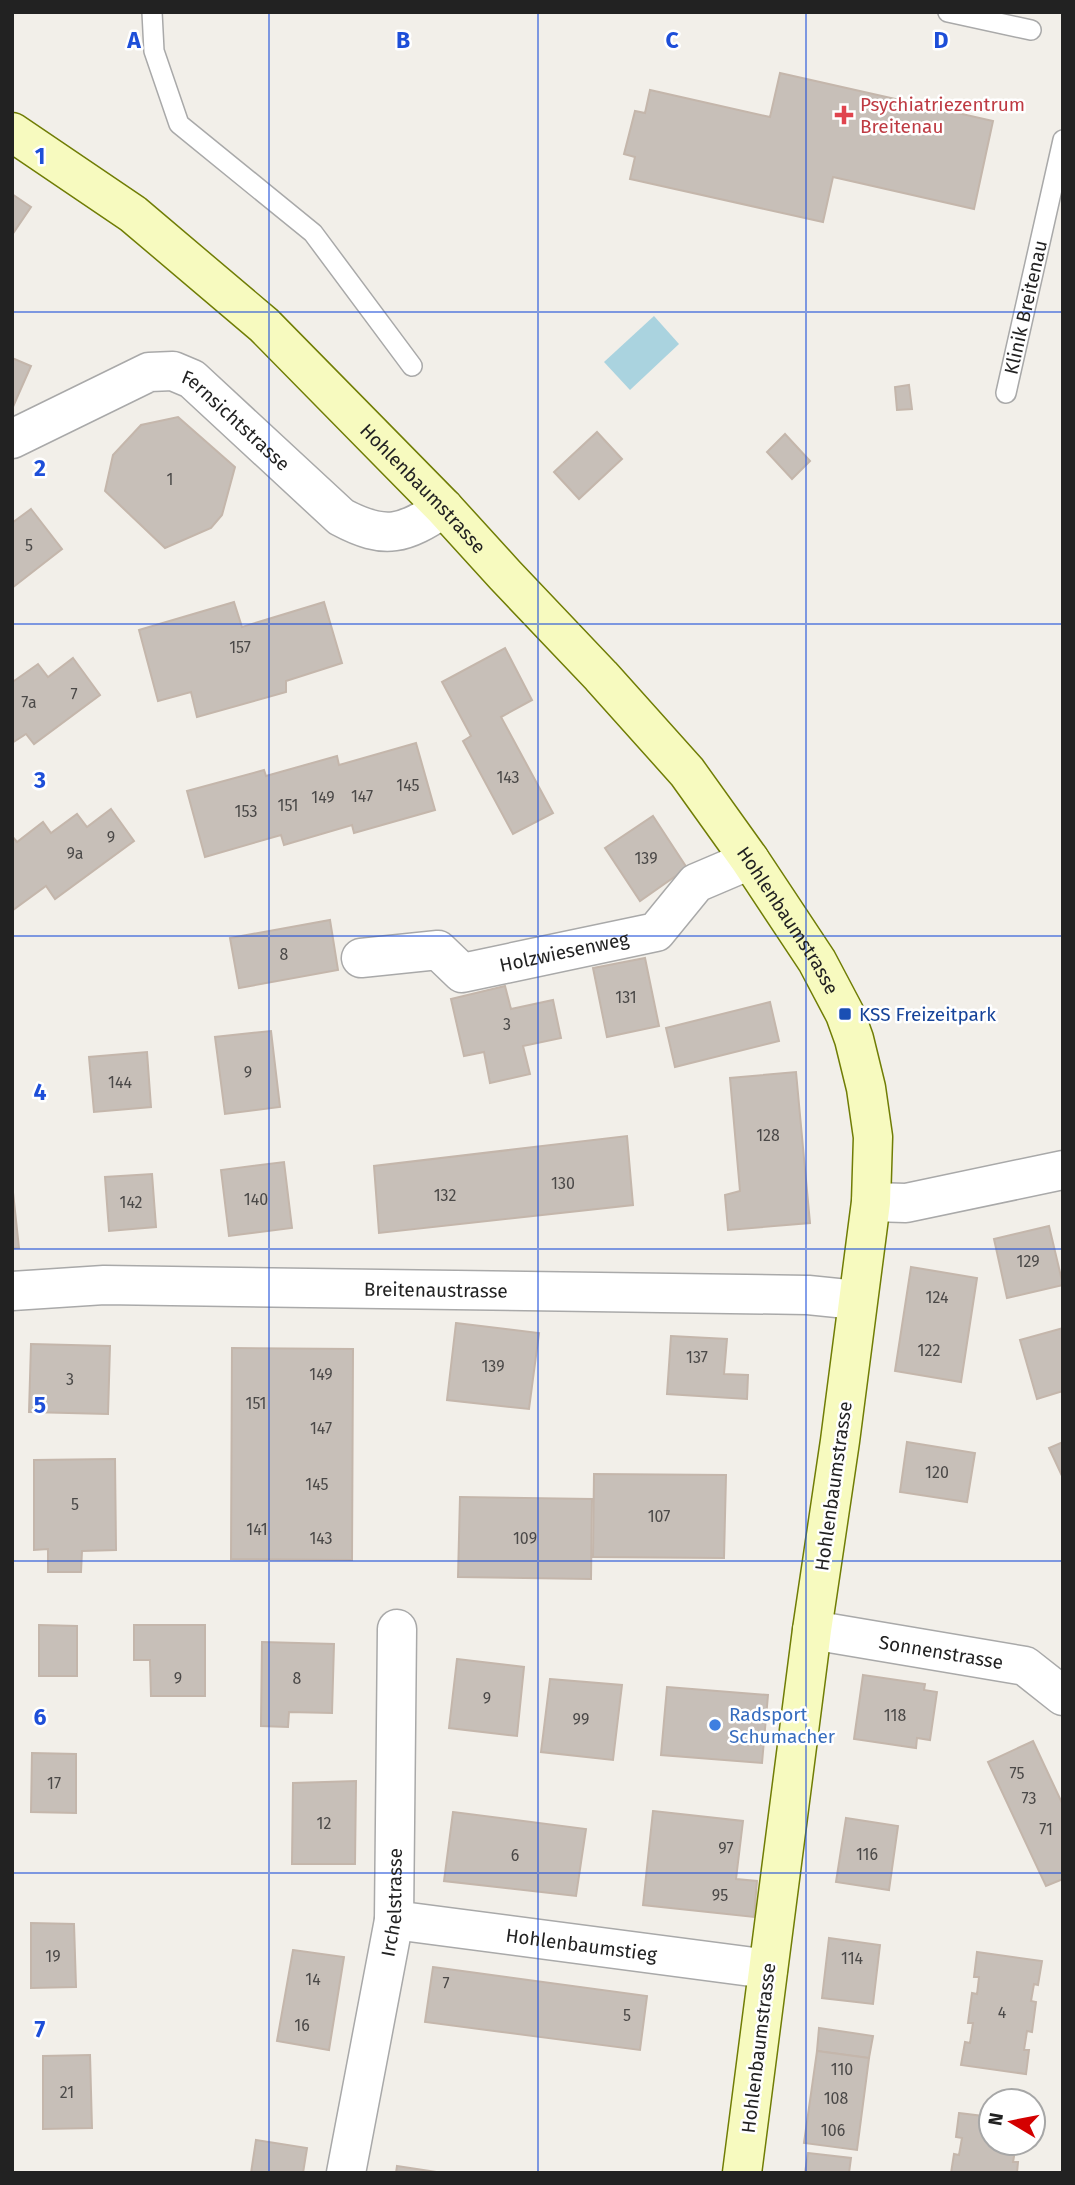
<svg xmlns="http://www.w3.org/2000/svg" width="1075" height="2185" font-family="'Fira Sans',sans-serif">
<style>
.water{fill:#aad3df}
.building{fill:#c7bfb8;stroke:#c4b6ab;stroke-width:2}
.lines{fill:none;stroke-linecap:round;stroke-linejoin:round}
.lane-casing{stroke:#a9a9a9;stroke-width:22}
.street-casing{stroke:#a9a9a9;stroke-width:41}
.secondary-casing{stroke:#707d05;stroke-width:41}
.lane{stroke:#fff;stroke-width:19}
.street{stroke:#fff;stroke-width:38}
.secondary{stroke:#f7fabf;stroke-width:38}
.grid{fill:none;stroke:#1d4ed8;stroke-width:2;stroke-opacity:0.55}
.health-dot{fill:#e0444e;stroke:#fff;stroke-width:2.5}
.transit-dot{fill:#1a4fb4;stroke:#fff;stroke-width:2.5}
.shop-dot{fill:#3f7fe0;stroke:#fff;stroke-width:2.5}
.labels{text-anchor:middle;stroke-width:5;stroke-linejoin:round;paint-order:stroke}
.number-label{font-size:16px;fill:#4b4948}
.health-label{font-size:19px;fill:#be3a42;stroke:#fff;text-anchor:start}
.street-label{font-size:19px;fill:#222;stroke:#fff}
.transit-label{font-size:19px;fill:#164399;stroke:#fff;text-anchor:start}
.shop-label{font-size:19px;fill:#366cbe;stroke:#fff;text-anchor:start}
.grid-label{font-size:23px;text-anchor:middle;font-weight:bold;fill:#1d4ed8;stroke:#fff;stroke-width:5;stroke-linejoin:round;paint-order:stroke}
</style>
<rect width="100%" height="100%" fill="#f2efe9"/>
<polygon class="water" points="654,316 679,344 630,390 604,362"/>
<g class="building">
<polygon points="780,73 993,121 974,209 833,177 823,222 630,179 635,157 624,154 635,111 645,113 650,90 770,117"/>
<polygon points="12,194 31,207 12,235"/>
<polygon points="12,358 31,366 12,409"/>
<polygon points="909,385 912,409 897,410 895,387"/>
<polygon points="178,417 235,467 222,515 211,528 165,548 105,491 113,455 141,425"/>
<polygon points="597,432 622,459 579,499 554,472"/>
<polygon points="785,434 810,461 792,479 767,452"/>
<polygon points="31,509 62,549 12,588 12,523"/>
<polygon points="234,602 242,627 324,602 342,663 286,681 286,692 197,717 191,692 158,701 139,630"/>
<polygon points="505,648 532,700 501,717 553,813 513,834 463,741 471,736 442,682"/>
<polygon points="73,658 100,695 34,744 26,734 12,743 12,679 14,681 38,664 48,677"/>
<polygon points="416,743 435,810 354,833 352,825 284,845 281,835 205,857 187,791 264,770 266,776 337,756 339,765"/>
<polygon points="111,809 134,841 55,899 46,886 13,910 12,836 17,842 43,822 51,833 77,814 87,827"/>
<polygon points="653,816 687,868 640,901 605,848"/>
<polygon points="330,920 338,970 239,988 230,938"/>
<polygon points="645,958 659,1026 607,1037 593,968"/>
<polygon points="505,986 511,1009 553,1000 561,1038 523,1046 530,1074 490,1083 484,1052 464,1056 451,999"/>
<polygon points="770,1002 779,1041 675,1067 666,1028"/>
<polygon points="271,1031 280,1107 225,1114 215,1037"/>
<polygon points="147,1052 151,1107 94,1112 89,1057"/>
<polygon points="796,1072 810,1223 728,1230 725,1195 740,1191 730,1078"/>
<polygon points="627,1136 633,1205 379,1233 374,1166"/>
<polygon points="284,1162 292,1228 229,1236 221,1170"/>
<polygon points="152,1174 156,1227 109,1231 105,1177"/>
<polygon points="12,1183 19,1248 12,1248"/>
<polygon points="1049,1226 1063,1285 1007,1298 994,1239"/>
<polygon points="911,1267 977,1278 961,1382 895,1371"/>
<polygon points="456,1323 539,1333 529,1409 447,1400"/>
<polygon points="1063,1328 1063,1391 1037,1399 1020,1340"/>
<polygon points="671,1336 727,1339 724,1374 748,1375 747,1399 667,1394"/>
<polygon points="31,1344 110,1346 108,1414 29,1412"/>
<polygon points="232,1348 353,1349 352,1560 231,1559"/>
<polygon points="907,1442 975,1453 967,1502 900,1492"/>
<polygon points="1063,1442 1063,1478 1049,1448"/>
<polygon points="115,1459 116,1550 82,1551 81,1572 48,1572 48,1549 34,1550 34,1460"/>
<polygon points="594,1474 726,1475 724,1558 593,1557"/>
<polygon points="460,1497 592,1499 591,1579 458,1577"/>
<polygon points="39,1625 77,1626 77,1676 39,1676"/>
<polygon points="134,1625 205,1625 205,1696 151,1696 150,1660 134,1660"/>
<polygon points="262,1642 334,1644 332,1713 289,1712 288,1727 261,1726"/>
<polygon points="457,1659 524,1667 517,1736 449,1728"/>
<polygon points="863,1675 925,1684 924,1690 937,1692 930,1740 917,1738 916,1748 854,1739"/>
<polygon points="550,1679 622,1685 613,1760 541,1752"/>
<polygon points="667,1687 768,1695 762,1763 661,1755"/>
<polygon points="1033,1741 1063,1805 1063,1879 1046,1886 988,1762"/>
<polygon points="32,1753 76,1754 76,1813 31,1812"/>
<polygon points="356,1781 355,1864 292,1864 293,1783"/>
<polygon points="653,1811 743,1821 736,1879 757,1881 754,1917 643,1905"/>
<polygon points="453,1812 586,1829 576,1896 444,1881"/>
<polygon points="846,1818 898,1826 889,1890 836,1882"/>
<polygon points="31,1923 74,1924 76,1987 31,1988"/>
<polygon points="829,1938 880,1945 873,2004 822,1998"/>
<polygon points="293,1950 344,1957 329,2050 277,2041"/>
<polygon points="977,1952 1042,1961 1038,1985 1034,1984 1031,2001 1036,2002 1032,2032 1027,2031 1024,2050 1029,2050 1026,2074 961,2065 965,2042 970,2043 973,2023 968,2023 972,1993 977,1994 979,1977 974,1977"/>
<polygon points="433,1967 647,1996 640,2050 425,2022"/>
<polygon points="819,2028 873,2036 869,2058 817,2051"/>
<polygon points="817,2051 869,2058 857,2150 804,2143"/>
<polygon points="90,2055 92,2128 43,2129 43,2056"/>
<polygon points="959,2113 991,2117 991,2143 1021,2143 1020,2146 1016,2145 1013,2162 1018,2162 1017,2173 951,2173 954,2154 959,2155 962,2138 956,2137"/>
<polygon points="256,2140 307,2148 303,2173 251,2173"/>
<polygon points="808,2153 851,2158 849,2173 805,2173"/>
<polygon points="397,2166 443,2173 396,2173"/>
</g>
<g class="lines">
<g class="lane-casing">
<g id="lane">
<polyline points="152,12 154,51 179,124 313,233 412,366"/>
<polyline points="948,12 1031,30"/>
<path id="s1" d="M1006,393L1063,140"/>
</g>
</g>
<g class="street-casing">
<g id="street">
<path id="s2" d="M12,439L149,372L173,371L192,379L341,517C386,541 404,534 444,508"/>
<path id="s3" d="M361,958L438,950L462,973L656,932L696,883L750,860"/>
<polyline points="871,1202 906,1203 1063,1170"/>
<path id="s4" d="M12,1291L104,1285L808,1295L857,1300"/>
<path id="s5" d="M812,1630L1025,1666L1063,1696"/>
<path id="s6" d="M394,1920L768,1969"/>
<path id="s7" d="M346,2173L394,1920L397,1629"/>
</g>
</g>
<g class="secondary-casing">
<g id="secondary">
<path id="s8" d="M12,132L133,214L264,325L444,508L505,575L601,676L687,772L750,860L817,961L845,1014L854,1039L866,1088L873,1137L871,1202L840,1441L812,1630L742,2173"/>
</g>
</g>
<use href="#lane" class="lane"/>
<use href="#street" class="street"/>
<use href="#secondary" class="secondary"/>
</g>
<path class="grid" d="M269,12V2173M538,12V2173M806,12V2173M12,312H1063M12,624H1063M12,936H1063M12,1249H1063M12,1561H1063M12,1873H1063"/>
<path class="health-dot" d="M840.5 104.5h7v7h7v7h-7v7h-7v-7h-7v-7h7z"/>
<rect class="transit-dot" x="838" y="1007" width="14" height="14" rx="3.5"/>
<circle class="shop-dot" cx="715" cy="1725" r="7"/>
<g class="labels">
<g class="number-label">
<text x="170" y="485">1</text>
<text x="29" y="551">5</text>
<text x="240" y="653">157</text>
<text x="74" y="700">7</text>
<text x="29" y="708">7a</text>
<text x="508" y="783">143</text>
<text x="408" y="791">145</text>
<text x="362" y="802">147</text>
<text x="323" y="803">149</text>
<text x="288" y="811">151</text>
<text x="246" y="817">153</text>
<text x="111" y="843">9</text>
<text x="75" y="859">9a</text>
<text x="646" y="864">139</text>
<text x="284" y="960">8</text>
<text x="626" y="1003">131</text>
<text x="507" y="1030">3</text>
<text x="248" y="1078">9</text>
<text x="120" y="1088">144</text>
<text x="768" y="1141">128</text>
<text x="563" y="1189">130</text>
<text x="445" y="1201">132</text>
<text x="256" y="1205">140</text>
<text x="131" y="1208">142</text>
<text x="1028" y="1267">129</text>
<text x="937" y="1303">124</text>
<text x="929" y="1356">122</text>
<text x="697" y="1363">137</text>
<text x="493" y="1372">139</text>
<text x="321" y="1380">149</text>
<text x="70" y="1385">3</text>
<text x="256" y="1409">151</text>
<text x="321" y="1434">147</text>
<text x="937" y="1478">120</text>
<text x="317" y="1490">145</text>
<text x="75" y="1510">5</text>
<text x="659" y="1522">107</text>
<text x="257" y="1535">141</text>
<text x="321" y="1544">143</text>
<text x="525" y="1544">109</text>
<text x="178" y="1684">9</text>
<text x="297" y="1684">8</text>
<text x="487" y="1704">9</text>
<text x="895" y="1721">118</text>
<text x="581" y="1725">99</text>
<text x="1017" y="1779">75</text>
<text x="54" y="1789">17</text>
<text x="1029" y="1804">73</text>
<text x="324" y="1829">12</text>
<text x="1046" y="1835">71</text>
<text x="726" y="1854">97</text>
<text x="867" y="1860">116</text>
<text x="515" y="1861">6</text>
<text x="720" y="1901">95</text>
<text x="53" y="1962">19</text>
<text x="852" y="1964">114</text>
<text x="313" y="1985">14</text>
<text x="446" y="1989">7</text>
<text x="1002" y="2018">4</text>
<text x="627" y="2021">5</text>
<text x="302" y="2031">16</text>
<text x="842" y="2075">110</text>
<text x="67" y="2098">21</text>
<text x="836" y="2104">108</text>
<text x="833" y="2136">106</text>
</g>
<g class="health-label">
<text x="860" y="111">Psychiatriezentrum<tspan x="860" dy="22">Breitenau</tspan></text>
</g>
<g class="street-label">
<text dy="7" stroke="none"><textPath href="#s1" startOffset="88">Klinik Breitenau</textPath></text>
<text dy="7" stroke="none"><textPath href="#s2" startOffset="257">Fernsichtstrasse</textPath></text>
<text dy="7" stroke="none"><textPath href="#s8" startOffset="546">Hohlenbaumstrasse</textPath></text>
<text dy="7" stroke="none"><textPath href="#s8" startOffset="1113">Hohlenbaumstrasse</textPath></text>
<text dy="7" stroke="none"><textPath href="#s3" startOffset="215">Holzwiesenweg</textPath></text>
<text dy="7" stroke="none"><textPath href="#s4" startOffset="424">Breitenaustrasse</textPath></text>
<text transform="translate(833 1486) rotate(-82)" y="7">Hohlenbaumstrasse</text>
<text dy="7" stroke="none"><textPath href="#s5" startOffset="131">Sonnenstrasse</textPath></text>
<text dy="7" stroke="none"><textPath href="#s7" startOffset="275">Irchelstrasse</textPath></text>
<text dy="7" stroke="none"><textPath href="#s6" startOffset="189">Hohlenbaumstieg</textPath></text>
<text transform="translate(758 2048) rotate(-83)" y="7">Hohlenbaumstrasse</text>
</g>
<g class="transit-label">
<text x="859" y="1021">KSS Freizeitpark</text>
</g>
<g class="shop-label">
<text x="729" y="1721">Radsport<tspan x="729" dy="22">Schumacher</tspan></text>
</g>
</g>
<g class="grid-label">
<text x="134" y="48">A</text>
<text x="403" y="48">B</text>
<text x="672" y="48">C</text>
<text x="941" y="48">D</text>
<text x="40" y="164">1</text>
<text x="40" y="476">2</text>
<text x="40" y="788">3</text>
<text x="40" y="1100">4</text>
<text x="40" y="1413">5</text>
<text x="40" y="1725">6</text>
<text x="40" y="2037">7</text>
</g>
<rect width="1075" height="2185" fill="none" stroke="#222222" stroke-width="28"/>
<g transform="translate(1012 2122) rotate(280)"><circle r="33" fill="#ffffff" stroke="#a7a7a7" stroke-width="2"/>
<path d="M0-5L12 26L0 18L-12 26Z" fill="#d40000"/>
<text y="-10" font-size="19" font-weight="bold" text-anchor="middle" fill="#222222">N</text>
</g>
</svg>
